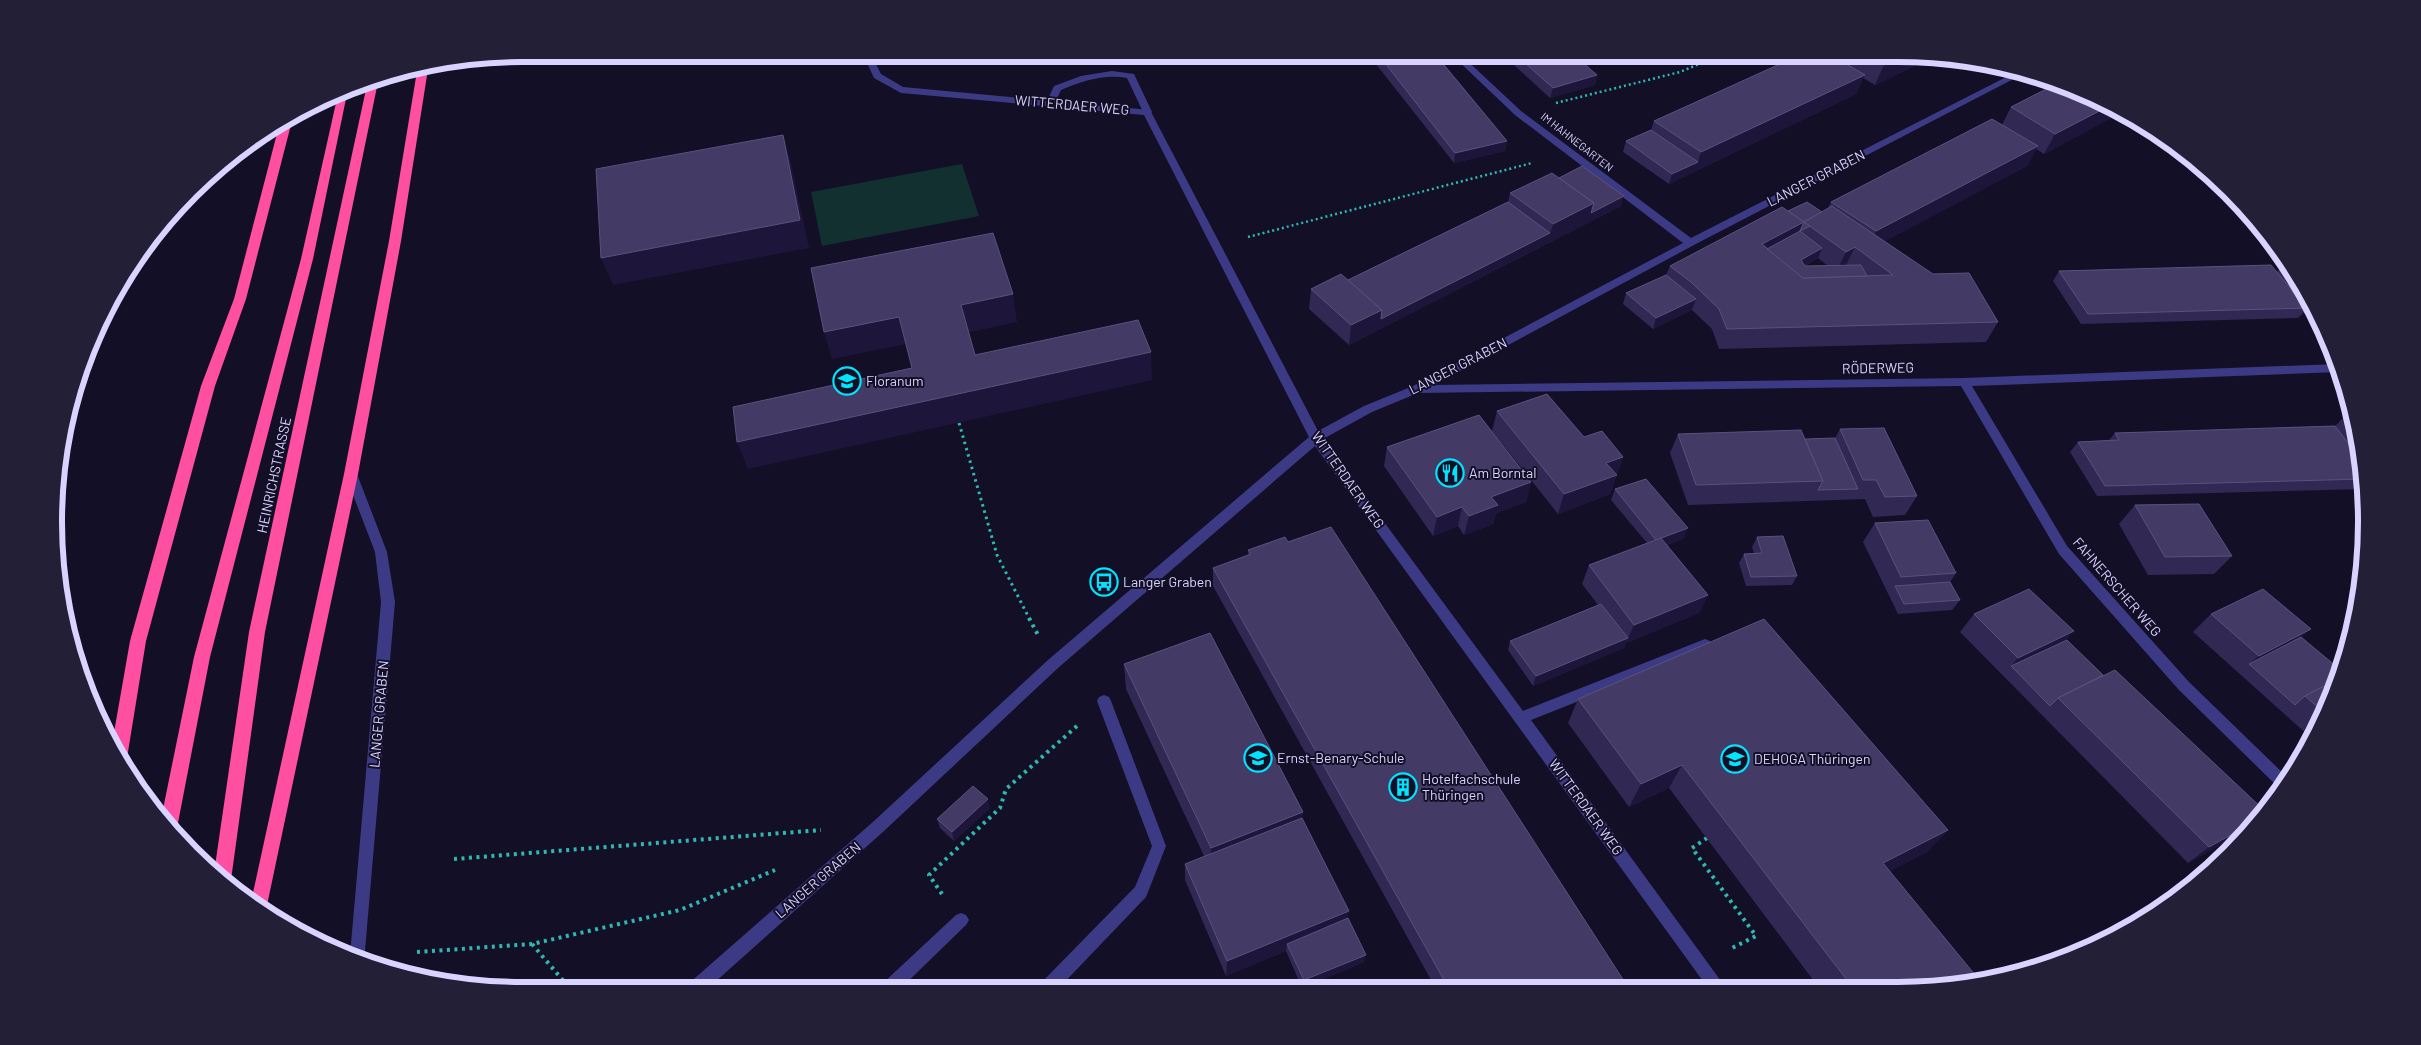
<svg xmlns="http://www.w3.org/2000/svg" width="2421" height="1045" font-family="Barlow,sans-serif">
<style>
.green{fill:#12302f}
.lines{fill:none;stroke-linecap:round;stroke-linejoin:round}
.path-far2{stroke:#2fb8b0;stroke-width:2.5;stroke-dasharray:2 3;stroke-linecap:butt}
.path-far1{stroke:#2fb8b0;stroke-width:3;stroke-dasharray:2.5 4;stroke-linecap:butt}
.path{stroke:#2fb8b0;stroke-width:4;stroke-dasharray:3 4.5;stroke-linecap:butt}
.lane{fill:#3d3a85;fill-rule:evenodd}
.street{fill:#3d3a85;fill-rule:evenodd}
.highway{fill:#ff4fa3;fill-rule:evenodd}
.wall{fill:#312854;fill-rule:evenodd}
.shaded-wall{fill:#1d163a}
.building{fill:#433a66;stroke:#5a527e;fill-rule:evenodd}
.labels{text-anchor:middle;stroke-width:4;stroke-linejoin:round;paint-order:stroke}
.far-street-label{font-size:11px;fill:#d9d4ff;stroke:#130f26}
.street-label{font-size:14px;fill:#d9d4ff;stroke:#130f26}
.poi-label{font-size:14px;fill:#d9d4ff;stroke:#130f26;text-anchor:start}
.rim{fill:none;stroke:#d9d4ff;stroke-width:6}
</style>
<rect width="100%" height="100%" fill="#130f26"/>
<polygon class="green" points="962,164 979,216 822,246 811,192"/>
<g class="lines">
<g class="path-far2">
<polyline points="1159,63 1200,54"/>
<polyline points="1556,103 1680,72 1723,54"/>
<polyline points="1248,237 1532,163"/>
</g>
<polyline class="path-far1" points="959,423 997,555 1030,620"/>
<g class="path">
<polyline points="1029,618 1038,635"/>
<polyline points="1707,838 1692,848 1756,936 1730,949"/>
<polyline points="454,859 821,830"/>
<polyline points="942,894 929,875 1000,808 1006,789 1078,725"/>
<polyline points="532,944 572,991"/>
<polyline points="417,952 532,944 680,910 775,870"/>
</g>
<g class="lane">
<path d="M1112,71L1134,74L1152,112L1150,114H1144L1127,78C1104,74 1083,81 1061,90L1054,105L1051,106L1046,103L1054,86L1081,76Z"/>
<polygon points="1104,695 1109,697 1111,701 1166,846 1146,897 1057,990 1038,990 1040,984 1135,887 1152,846 1097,701 1099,697"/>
<polygon points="961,913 966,915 969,920 966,925 899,990 880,990 882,984 956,915"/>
</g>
<g class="street">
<polygon points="863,54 871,54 881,74 903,87 1150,110 1318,431 1364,406 1413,386 1683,243 1515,115 1451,54 1460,54 1521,111 1691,238 2014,73 2023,74 1694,245 1434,385 1964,378 2337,364 2340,372 1972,386 2067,546 2189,682 2287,777 2281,788 2279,788 2179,690 2059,554 1961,386 1418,393 1372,412 1323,439 1523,711 1700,641 1705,639 1710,641 1712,645 1710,649 1531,720 1726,988 1708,988 1315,446 1058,668 884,831 705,991 685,991 687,985 874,821 1048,660 1309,437 1144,115 901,93 874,78"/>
<polygon points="351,469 357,474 387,552 395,602 364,962 350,955 381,602 375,552 345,474"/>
</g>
<g class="highway">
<polygon points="428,69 401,241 358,474 266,910 251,902 344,474 389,241 417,71"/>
<polygon points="379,77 265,632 231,880 228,886 214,873 249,632 368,80"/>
<polygon points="348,89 313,259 210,657 177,828 173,834 161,819 194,657 301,259 338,94"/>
<polygon points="291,115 293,117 246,299 215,386 146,641 127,758 122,764 112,744 130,641 201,386 234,299 280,122"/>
</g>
</g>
<g class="wall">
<polygon points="1368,54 1435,54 1507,141 1505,151 1454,163"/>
<polygon points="1502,54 1573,54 1597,75 1595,85 1550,98"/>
<polygon points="1836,54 1898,54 1929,59 1875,85 1863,78 1856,94 1669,184 1623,152 1626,141 1651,130 1654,121 1835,57"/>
<path d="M2058,83L2122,112L2044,154L2036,149L2027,166L1885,241L1998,322L1986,342L1719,349L1712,329L1692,310L1653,329L1623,304L1626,293L1666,275L1670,266L1788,211L1822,212L1828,208L1831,202L2002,125L2011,107ZM1818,258L1828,266H1805Z"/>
<polygon points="1559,178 1621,206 1349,345 1309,309 1311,289 1348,280 1508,202 1510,193"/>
<polygon points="2284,263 2286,263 2319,315 2327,337 2325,337 2305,311 2298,318 2081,324 2053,281 2059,271 2277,272"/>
<polygon points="1497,411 1584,437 1623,457 1610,494 1558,514 1492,431"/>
<polygon points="2354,416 2366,489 2097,496 2070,452 2078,442 2109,440 2115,433 2335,426 2344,417"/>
<polygon points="1840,429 1917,496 1905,515 1873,517 1865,499 1688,505 1670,453 1678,434 1805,439 1835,438"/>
<polygon points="1387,447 1531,482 1526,502 1496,513 1493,524 1464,535 1458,526 1433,536 1384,466"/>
<polygon points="1615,489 1684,538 1667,545 1708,595 1699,613 1626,643 1624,648 1533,686 1508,650 1510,641 1598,605 1582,584 1589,565 1647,543 1611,500"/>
<polygon points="2135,505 2232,556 2214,574 2148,575 2119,524"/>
<polygon points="1875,523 1956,573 1950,582 1960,600 1952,610 1898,614 1863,542"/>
<polygon points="1757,537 1797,576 1792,585 1746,586 1739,563 1744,554 1754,553 1752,547"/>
<polygon points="1288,542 1624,981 1619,988 1436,989 1213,586 1213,568 1248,555 1248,550"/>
<polygon points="1974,614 2067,640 2103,675 2266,812 2255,823 2246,830 2188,863 1960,632"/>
<polygon points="2211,614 2311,629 2301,637 2342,673 2309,736 2193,632"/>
<polygon points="1124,664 1303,812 1302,818 1348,918 1364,962 1302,988 1286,951 1226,976 1185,880 1185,864 1204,856 1126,689"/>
<polygon points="1578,699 1948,830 1927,852 1890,871 1960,987 1819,988 1669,788 1629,807 1568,723"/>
<polygon points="990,808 954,841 940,828 937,819"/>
</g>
<g class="shaded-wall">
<polygon points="1905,55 1929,59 1875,85 1884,65"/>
<polygon points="1597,75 1595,85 1550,98 1553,88"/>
<polygon points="1865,75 1856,94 1669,184 1672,174 1698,162 1701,152"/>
<polygon points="2109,106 2122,112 2044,154 2055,134"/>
<polygon points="783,135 791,163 809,248 613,285 601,258"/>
<polygon points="1507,141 1505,151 1454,163 1455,153"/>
<polygon points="2038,146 2027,166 1867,251 1876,231"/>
<polygon points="1624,196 1621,206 1349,345 1351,325 1382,310 1550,233 1553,224 1594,203"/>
<polygon points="1804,222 1795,242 1764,258 1762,244"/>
<polygon points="1855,247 1845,267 1836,272 1846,252"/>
<polygon points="1822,248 1818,258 1796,270 1801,260"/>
<polygon points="1013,294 1017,322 966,333 961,305"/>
<polygon points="1696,299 1692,310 1653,329 1656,318"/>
<polygon points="899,317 906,344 832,359 824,332"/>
<polygon points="1151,352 1152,380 748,469 737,442"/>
<polygon points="1623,457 1610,494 1558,514 1564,494 1606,463"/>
<polygon points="1531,482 1526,502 1496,513 1493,524 1464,535 1469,516 1491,497"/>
<polygon points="1462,507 1458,526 1433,536 1437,517"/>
<polygon points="1688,528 1684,538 1652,550 1656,540"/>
<polygon points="1708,595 1699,613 1626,643 1634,625"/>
<polygon points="2311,629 2290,647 2249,664 2259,656"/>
<polygon points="2074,631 2058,650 2011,666 2018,658"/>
<polygon points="1628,638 1624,648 1533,686 1536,676"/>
<polygon points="1682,765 1669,788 1629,807 1641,784"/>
<polygon points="988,799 990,808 954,841 952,832"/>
<polygon points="1303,812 1300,834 1211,870 1211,848"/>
<polygon points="2261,818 2255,823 2246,830 2188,863 2209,847"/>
<polygon points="1948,830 1927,852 1863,885 1883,863"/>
<polygon points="1349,911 1346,926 1287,944 1286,951 1226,976 1227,961"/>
<polygon points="1366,955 1364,962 1302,988 1304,980"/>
<polygon points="1624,981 1619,988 1609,988"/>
</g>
<g class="building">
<polygon points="1378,54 1435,54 1507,141 1455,153"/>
<polygon points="1515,54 1573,54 1597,75 1553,88"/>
<polygon points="1802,54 1829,54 1865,75 1701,152 1654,121"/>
<polygon points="1863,54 1898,54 1905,55 1884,65"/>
<polygon points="2058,83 2109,106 2055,134 2011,107"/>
<polygon points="1992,119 2038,146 1876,231 1831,202"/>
<polygon points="1651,130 1698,162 1672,174 1626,141"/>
<polygon points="783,135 800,220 601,258 596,169"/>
<polygon points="1582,166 1624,196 1591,213 1594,203 1559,178"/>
<polygon points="1552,173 1594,203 1553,224 1510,193"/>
<polygon points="1508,202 1550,233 1381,319 1382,310 1348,280"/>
<polygon points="1807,202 1822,212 1804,222 1788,211"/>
<path d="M1832,206L1933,274L1969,273L1998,322L1727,329L1719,309L1691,282L1670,266L1782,207L1804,222ZM1804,222L1846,252L1855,247L1893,275L1803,278L1762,244Z"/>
<polygon points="1804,222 1810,226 1800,231 1822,248 1801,260 1805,266 1861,265 1867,276 1803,278 1767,249 1800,231"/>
<polygon points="993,233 1013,294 961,305 975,355 1138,320 1151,352 737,442 733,407 912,368 899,317 824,332 811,268"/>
<polygon points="2284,263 2286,263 2297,279"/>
<polygon points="2271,265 2307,308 2088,314 2059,271"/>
<polygon points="1341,274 1382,310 1351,325 1311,289"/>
<polygon points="1666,275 1696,299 1656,318 1626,293"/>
<polygon points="1547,394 1584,437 1602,431 1623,457 1606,463 1617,475 1564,494 1497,411"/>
<polygon points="1479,415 1531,482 1491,497 1498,505 1469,516 1462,507 1437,517 1387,447"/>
<polygon points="2354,416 2357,433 2344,417"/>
<polygon points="2335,426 2361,460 2364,479 2105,486 2078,442 2119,440 2115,433"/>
<polygon points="1884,428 1917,496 1885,497 1876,480 1863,480 1840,429"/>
<polygon points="1801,430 1823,481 1696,485 1678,434"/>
<polygon points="1835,438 1858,489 1818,490 1823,481 1805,439"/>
<polygon points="1646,479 1688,528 1656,540 1615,489"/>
<polygon points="2199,504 2232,556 2165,557 2135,505"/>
<polygon points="1928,520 1956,573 1901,577 1875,523"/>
<polygon points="1331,527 1624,981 1609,988 1449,989 1213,568 1251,554 1248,550 1285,537 1288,542"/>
<polygon points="1783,536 1797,576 1751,577 1744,554 1762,553 1757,537"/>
<polygon points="1661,538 1708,595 1634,625 1589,565"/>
<polygon points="1950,582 1960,600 1904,604 1895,586"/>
<polygon points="2029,589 2074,631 2018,658 1974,614"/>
<polygon points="2263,589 2311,629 2259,656 2211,614"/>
<polygon points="1601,604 1628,638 1536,676 1510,641"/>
<polygon points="1764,619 1948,830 1883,863 1981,982 1960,987 1853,988 1682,765 1641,784 1578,699"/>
<polygon points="1210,633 1303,812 1211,848 1124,664"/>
<polygon points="2301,637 2343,672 2340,678 2305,696 2295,705 2249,664"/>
<polygon points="2067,640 2103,675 2058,698 2050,706 2011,666"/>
<polygon points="2115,670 2266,812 2261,818 2209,847 2058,698"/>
<polygon points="2340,678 2322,711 2305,696"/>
<polygon points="973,786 988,799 952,832 937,819"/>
<polygon points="1302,818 1349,911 1227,961 1185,864"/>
<polygon points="1348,918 1366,955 1304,980 1287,944"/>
</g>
<defs>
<g id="school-ring" transform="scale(1.4375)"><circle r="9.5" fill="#130f26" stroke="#00e5ff" stroke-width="1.5"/><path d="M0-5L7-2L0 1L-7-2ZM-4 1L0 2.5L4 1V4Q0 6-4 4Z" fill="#00e5ff"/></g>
<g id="restaurant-ring" transform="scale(1.4375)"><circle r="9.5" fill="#130f26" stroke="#00e5ff" stroke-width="1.5"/><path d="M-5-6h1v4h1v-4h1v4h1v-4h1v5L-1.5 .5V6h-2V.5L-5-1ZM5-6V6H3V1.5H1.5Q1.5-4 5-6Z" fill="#00e5ff"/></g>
<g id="bus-ring" transform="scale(1.4375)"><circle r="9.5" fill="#130f26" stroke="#00e5ff" stroke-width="1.5"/><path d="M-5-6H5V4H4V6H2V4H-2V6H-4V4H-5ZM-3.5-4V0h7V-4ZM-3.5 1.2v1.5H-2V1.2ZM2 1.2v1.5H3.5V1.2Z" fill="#00e5ff"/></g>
<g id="building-ring" transform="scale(1.4375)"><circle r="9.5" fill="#130f26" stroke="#00e5ff" stroke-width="1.5"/><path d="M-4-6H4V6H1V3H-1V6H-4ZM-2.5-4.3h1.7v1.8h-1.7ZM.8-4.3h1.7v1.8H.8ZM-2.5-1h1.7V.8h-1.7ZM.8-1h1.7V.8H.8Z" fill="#00e5ff"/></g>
</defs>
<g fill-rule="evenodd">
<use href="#school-ring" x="847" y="381"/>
<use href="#restaurant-ring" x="1450" y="473"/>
<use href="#bus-ring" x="1104" y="582"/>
<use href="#school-ring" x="1258" y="758"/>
<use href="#school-ring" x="1735" y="759"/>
<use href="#building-ring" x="1403" y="787"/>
</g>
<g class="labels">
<g class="far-street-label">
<text transform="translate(1577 142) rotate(38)" y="4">IM HAHNEGARTEN</text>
</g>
<g class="street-label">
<text transform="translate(1072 105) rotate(5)" y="5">WITTERDAER WEG</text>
<text transform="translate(1816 178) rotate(-27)" y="5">LANGER GRABEN</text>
<text transform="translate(1458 366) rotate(-27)" y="5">LANGER GRABEN</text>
<text transform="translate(1878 368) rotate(-1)" y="5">RÖDERWEG</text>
<text transform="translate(274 475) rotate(-78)" y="5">HEINRICHSTRASSE</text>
<text transform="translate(1348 480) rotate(55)" y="5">WITTERDAER WEG</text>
<text transform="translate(2117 587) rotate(49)" y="5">FAHNERSCHER WEG</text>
<text transform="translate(379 714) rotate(-85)" y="5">LANGER GRABEN</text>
<text transform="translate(1586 807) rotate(54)" y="5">WITTERDAER WEG</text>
<text transform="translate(818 880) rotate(-41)" y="5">LANGER GRABEN</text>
</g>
<g class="poi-label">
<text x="866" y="386">Floranum</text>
<text x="1469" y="478">Am Borntal</text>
<text x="1123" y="587">Langer Graben</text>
<text x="1277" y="763">Ernst-Benary-Schule</text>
<text x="1754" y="764">DEHOGA Thüringen</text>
<text x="1422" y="784">Hotelfachschule<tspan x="1422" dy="16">Thüringen</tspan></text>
</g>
</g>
<path d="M0 0H2421V1045H0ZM522 62H1898A460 460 0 0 1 2358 522V522A460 460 0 0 1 1898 982H522A460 460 0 0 1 62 522V522A460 460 0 0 1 522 62Z" fill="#231f37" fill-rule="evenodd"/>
<path class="rim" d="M522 62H1898A460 460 0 0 1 2358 522V522A460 460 0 0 1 1898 982H522A460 460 0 0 1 62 522V522A460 460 0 0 1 522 62Z"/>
</svg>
